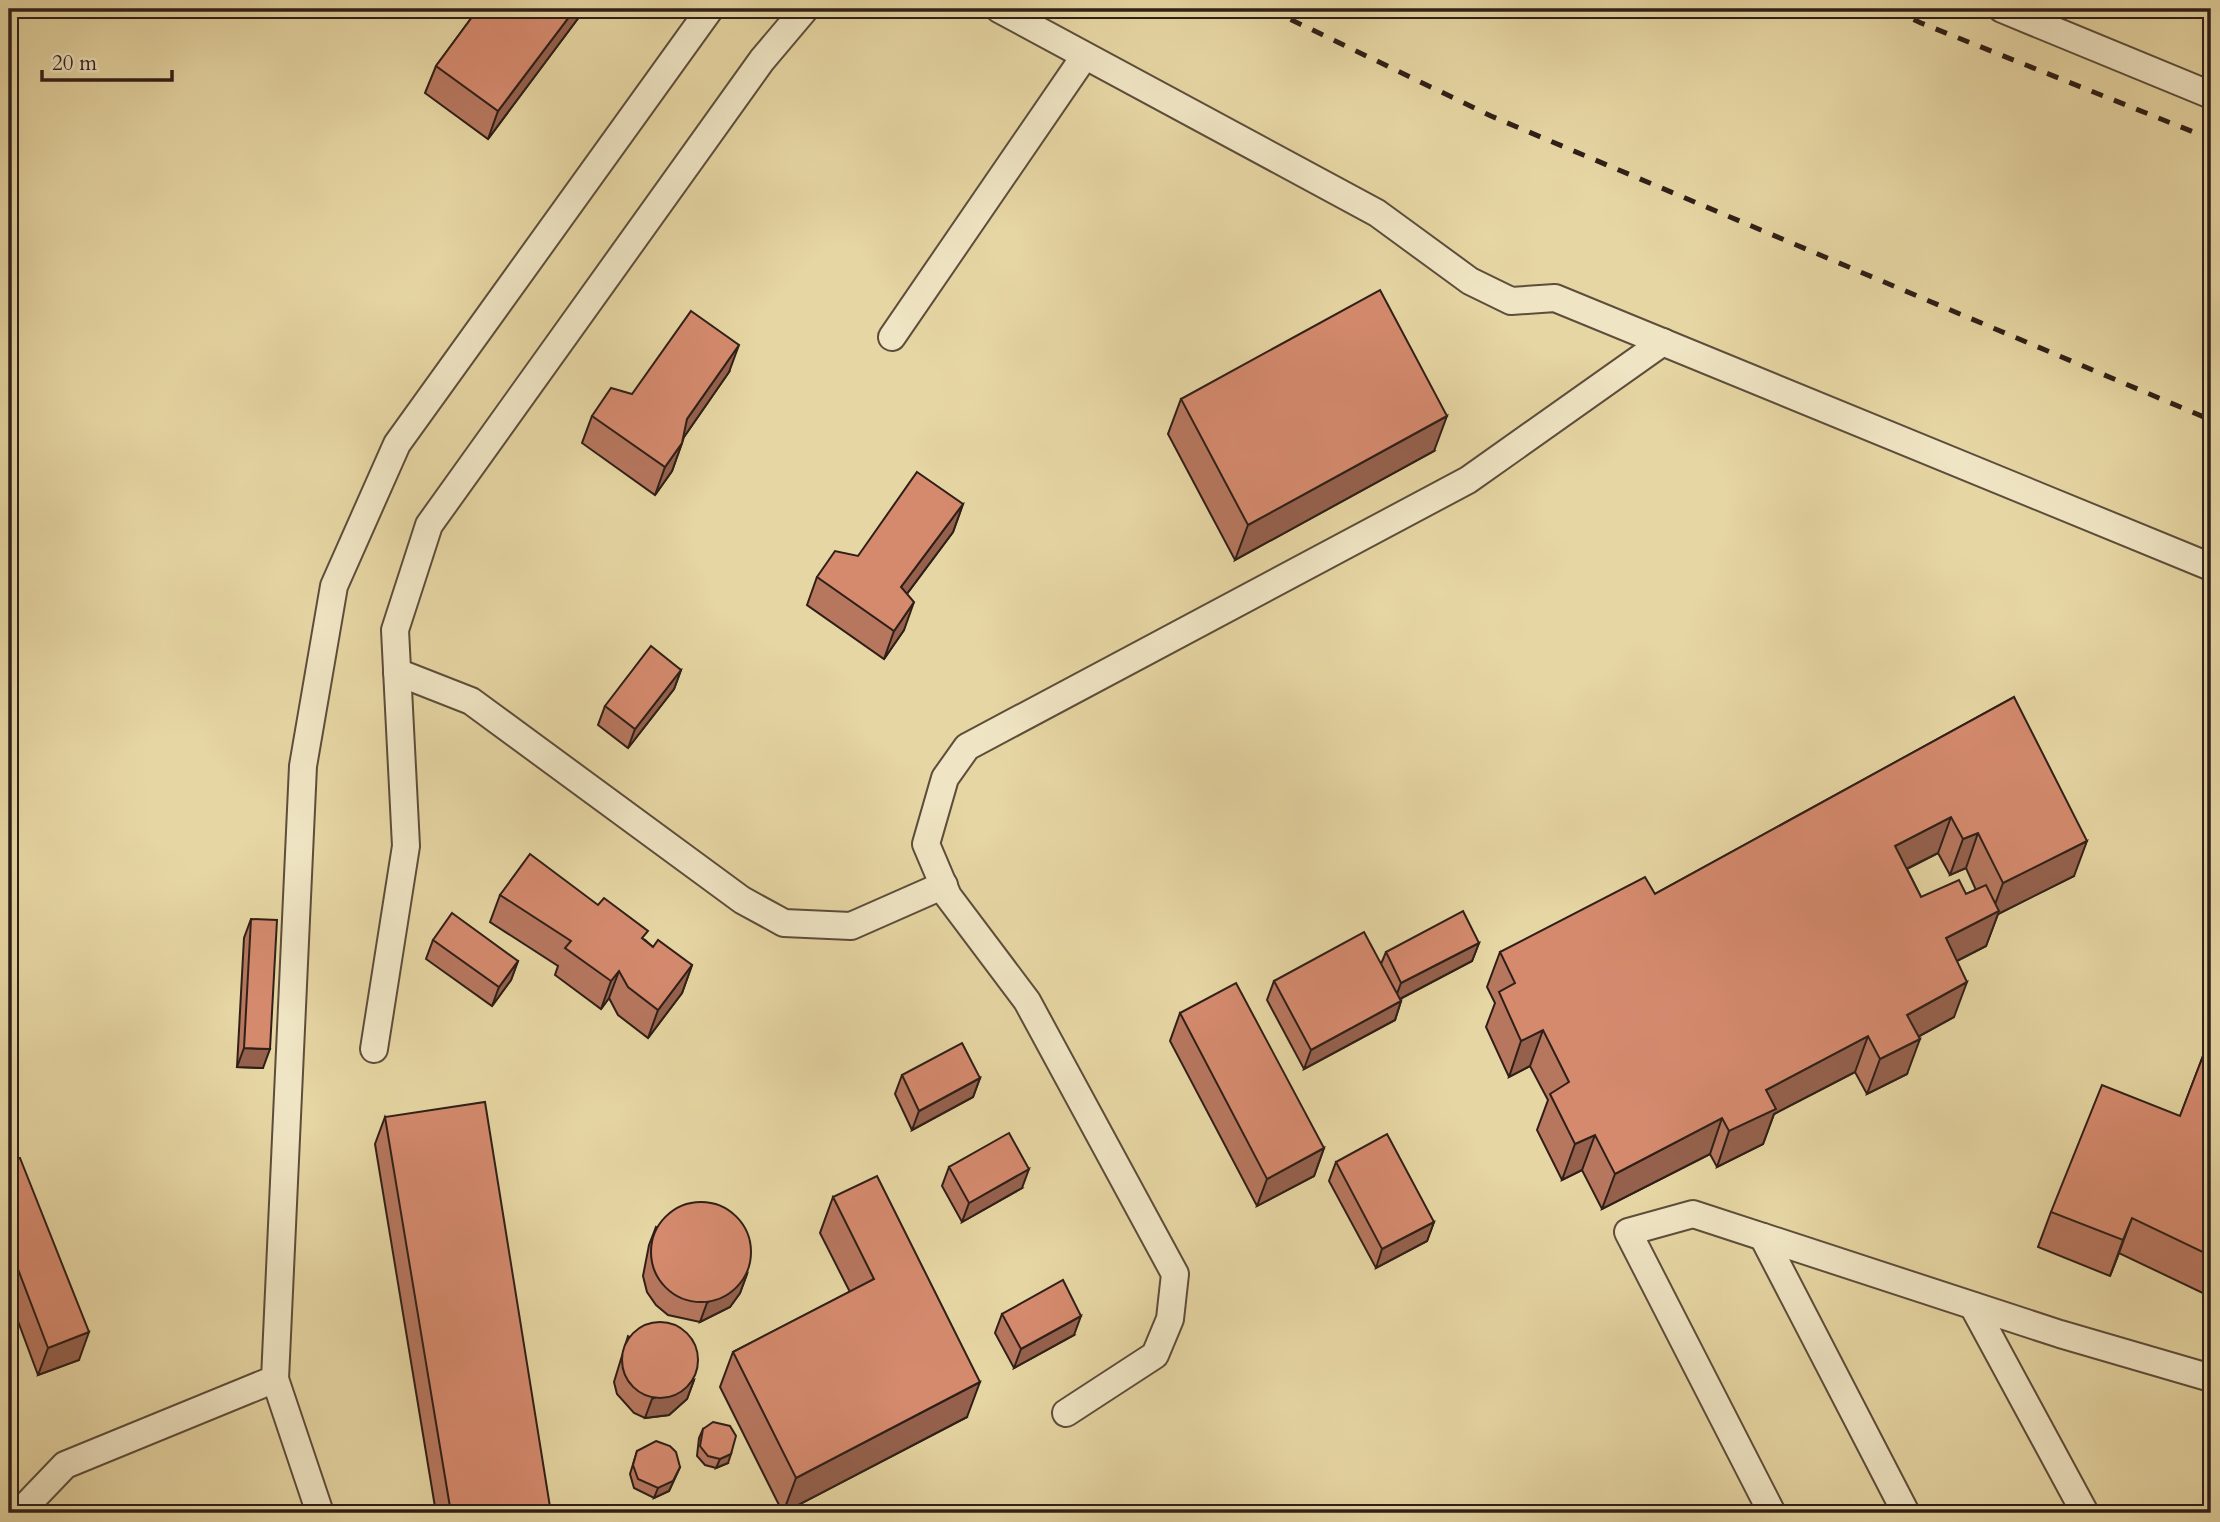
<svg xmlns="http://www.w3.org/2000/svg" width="2220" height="1522" font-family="Cardo,serif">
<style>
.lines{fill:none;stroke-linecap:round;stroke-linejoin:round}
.lane-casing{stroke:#5d4d3b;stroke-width:30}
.lane{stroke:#efe4c3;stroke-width:26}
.rail{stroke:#2f1f18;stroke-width:5;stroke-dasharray:12 12;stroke-linecap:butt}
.wall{fill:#b7775f;stroke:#2f1f18;stroke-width:2;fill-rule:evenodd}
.shaded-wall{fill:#95614d;stroke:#2f1f18;stroke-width:2}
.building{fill:#d58a6e;stroke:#2f1f18;stroke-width:2}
</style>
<rect width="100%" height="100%" fill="#e6d6a3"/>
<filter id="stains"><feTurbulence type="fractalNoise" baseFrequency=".00286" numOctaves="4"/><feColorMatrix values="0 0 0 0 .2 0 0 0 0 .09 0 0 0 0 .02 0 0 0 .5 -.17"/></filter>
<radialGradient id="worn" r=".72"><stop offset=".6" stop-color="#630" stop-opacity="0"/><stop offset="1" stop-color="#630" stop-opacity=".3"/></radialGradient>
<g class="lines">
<g class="lane-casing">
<g id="lane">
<polyline points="999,9 1377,213 1470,281 1511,301 1555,298 2211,567"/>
<polyline points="2002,9 2211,95"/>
<polyline points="892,337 1084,57"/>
<polyline points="397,672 471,701 742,900 784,923 851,926 944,885"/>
<polyline points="374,1049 406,846 395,630 429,525 762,60 805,9"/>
<polyline points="1763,1237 1906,1513"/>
<polyline points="1973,1306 2085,1513"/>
<polyline points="275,1379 320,1513"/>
<polyline points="1066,1413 1155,1355 1170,1319 1175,1274 1027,1001 948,896 926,844 945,778 967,747 1468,480 1663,342"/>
<polyline points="19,1513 65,1465 275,1379 303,766 334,586 397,444 710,9"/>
<polyline points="1772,1513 1628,1232 1693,1214 2060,1334 2211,1378"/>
</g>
</g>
<use href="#lane" class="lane"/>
<g class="rail">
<polyline points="1269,9 1491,116 2211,420"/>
<polyline points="1892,9 1921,23 2211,139"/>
</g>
</g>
<g class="wall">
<polygon points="478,9 585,9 488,139 425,93 436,66"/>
<polygon points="2196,9 2211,9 2211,21"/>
<polygon points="729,372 684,437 682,443 672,471 655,495 582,443 592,416 632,394"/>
<polygon points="1181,399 1434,451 1235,560 1168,434"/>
<polygon points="963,504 953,532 907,594 904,630 884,659 807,605 817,577"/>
<polygon points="681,670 674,689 628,748 598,725 605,706"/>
<path d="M2014,697L2074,876L1998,914L1986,946L1957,961L1954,1017L1918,1037L1907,1074L1867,1094L1855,1072L1774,1114L1763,1144L1717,1167L1710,1154L1602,1209L1582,1170L1562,1180L1537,1130L1548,1100L1530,1066L1509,1077L1486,1027L1495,1003L1487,987L1500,952L1655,894ZM1938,853L1950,875L1966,868L1976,890L1966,894L1921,897L1907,869Z"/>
<polygon points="500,895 645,940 653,947 692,965 682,993 648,1038 618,1015 609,998 601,1009 555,975 558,966 490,922"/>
<polygon points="251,919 263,1068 237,1067 244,938"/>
<polygon points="433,940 518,961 511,980 492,1006 426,959"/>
<polygon points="1479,943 1472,961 1400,999 1401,1001 1395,1020 1304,1069 1267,1000 1274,981 1381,964 1386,952"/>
<polygon points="1180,1013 1324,1148 1314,1176 1257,1206 1170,1041"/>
<polygon points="2211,1035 2211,1297 2119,1253 2110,1276 2038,1247 2051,1212 2180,1116"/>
<polygon points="902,1075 980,1078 973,1097 912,1130 895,1094"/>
<polygon points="385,1117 551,1513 436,1513 375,1144"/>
<polygon points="9,1161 79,1360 38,1375 9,1297"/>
<polygon points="1336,1162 1434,1222 1427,1241 1376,1268 1329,1181"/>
<polygon points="949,1167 1022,1188 962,1222 942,1186"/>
<polygon points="833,1197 967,1417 783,1513 720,1387 733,1352 850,1292 820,1233"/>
<polygon points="656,1227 747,1274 740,1293 730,1307 700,1322 668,1315 656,1305 647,1292 643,1276 649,1245"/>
<polygon points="1002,1314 1074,1335 1014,1368 995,1333"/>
<polygon points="628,1336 694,1380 687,1399 669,1415 645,1418 634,1413 617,1394 614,1382"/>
<polygon points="703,1429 728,1463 716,1468 705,1465 697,1456 699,1438"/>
<polygon points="637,1451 680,1467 669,1491 654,1498 634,1488 630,1474"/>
</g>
<g class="shaded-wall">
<polygon points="575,9 585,9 488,139 498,111"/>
<polygon points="739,345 729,372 677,447 687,419"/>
<polygon points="1447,416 1434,451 1235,560 1248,525"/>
<polygon points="682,443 672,471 655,495 665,467"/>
<polygon points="963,504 953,532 891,615 901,587"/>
<polygon points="914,602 904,630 884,659 894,631"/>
<polygon points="681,670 674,689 628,748 635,729"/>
<polygon points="1951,817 1938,853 1882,881 1895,846"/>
<polygon points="1978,833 1966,868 1950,875 1963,839"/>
<polygon points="2087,841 2074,876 1998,914 1986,946 1933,973 1946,938 1991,915 2003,883"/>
<polygon points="1479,943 1472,961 1394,1002 1401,983"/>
<polygon points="518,961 511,980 492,1006 499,987"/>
<polygon points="692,965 682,993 648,1038 658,1010"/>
<polygon points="619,971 609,998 601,1009 611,981"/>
<polygon points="1967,982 1954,1017 1894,1050 1907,1015"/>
<polygon points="1401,1001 1395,1020 1304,1069 1311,1050"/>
<polygon points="1543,1030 1530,1066 1509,1077 1521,1041"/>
<polygon points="1868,1036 1855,1072 1774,1114 1763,1144 1717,1167 1729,1131 1766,1090"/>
<polygon points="1920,1039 1907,1074 1867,1094 1880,1059"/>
<polygon points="244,1048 270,1049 263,1068 237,1067"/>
<polygon points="980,1078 973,1097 912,1130 919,1111"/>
<polygon points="1722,1118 1710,1154 1602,1209 1615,1174"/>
<polygon points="1595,1135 1582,1170 1562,1180 1575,1144"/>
<polygon points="1324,1148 1314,1176 1257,1206 1267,1179"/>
<polygon points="1029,1169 1022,1188 962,1222 969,1203"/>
<polygon points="2132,1218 2119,1253 2110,1276 2123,1240"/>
<polygon points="1434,1222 1427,1241 1376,1268 1382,1249"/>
<polygon points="16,1264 9,1285 9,1267"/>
<polygon points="747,1274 740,1293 730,1307 700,1322 707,1303"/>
<polygon points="1081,1316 1074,1335 1014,1368 1021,1349"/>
<polygon points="89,1332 79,1360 38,1375 48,1348"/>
<polygon points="694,1380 687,1399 669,1415 645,1418 652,1399"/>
<polygon points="980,1382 967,1417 783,1513 796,1478"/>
<polygon points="731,1454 728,1463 716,1468 720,1459"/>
<polygon points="680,1467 669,1491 654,1498 658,1488"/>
</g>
<g class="building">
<polygon points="478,9 575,9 498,111 436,66"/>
<polygon points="1380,290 1447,416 1248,525 1181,399"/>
<polygon points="691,311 739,345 687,419 682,443 665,467 592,416 611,388 632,394"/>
<polygon points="917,472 963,504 901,587 914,602 894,631 817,577 835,551 858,556"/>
<polygon points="651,646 681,670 635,729 605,706"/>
<polygon points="2014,697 2087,841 2003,883 1978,833 1963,839 1951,817 1895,846 1921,897 1959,880 1966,894 1986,885 1999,911 1946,938 1967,982 1907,1015 1920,1039 1880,1059 1868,1036 1766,1090 1776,1109 1729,1131 1722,1118 1615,1174 1595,1135 1575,1144 1550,1094 1569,1082 1543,1030 1521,1041 1499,992 1515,983 1500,952 1645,877 1655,894"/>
<polygon points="530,854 598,905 604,898 648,931 642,938 653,947 658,940 692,965 658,1010 628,987 619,971 611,981 565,948 571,941 500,895"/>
<polygon points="1463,911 1479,943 1401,983 1386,952"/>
<polygon points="452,913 518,961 499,987 433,940"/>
<polygon points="251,919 277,920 270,1049 244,1048"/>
<polygon points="1364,932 1401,1001 1311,1050 1274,981"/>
<polygon points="1236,983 1324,1148 1267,1179 1180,1013"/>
<polygon points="2211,1035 2211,1256 2132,1218 2123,1240 2051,1212 2102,1085 2180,1116"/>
<polygon points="962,1043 980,1078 919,1111 902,1075"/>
<polygon points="485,1102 551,1513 451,1513 385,1117"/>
<polygon points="1009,1133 1029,1169 969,1203 949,1167"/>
<polygon points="1387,1134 1434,1222 1382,1249 1336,1162"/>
<polygon points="20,1158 89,1332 48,1348 16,1264 9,1267 9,1161"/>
<polygon points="877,1176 980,1382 796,1478 733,1352 874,1279 833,1197"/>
<circle cx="701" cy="1252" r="50"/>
<polygon points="1063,1280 1081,1316 1021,1349 1002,1314"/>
<circle cx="660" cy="1360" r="38"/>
<polygon points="713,1422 730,1426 736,1436 731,1454 720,1459 708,1456 700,1446 703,1429"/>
<polygon points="656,1441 670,1446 676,1452 680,1467 673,1481 658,1488 638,1479 633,1465 637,1451"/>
</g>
<rect width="2220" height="1522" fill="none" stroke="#e6d6a3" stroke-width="35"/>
<rect x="10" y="10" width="2199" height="1501" fill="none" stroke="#2f1f18" stroke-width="3.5"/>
<rect x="18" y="18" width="2185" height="1487" fill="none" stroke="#2f1f18" stroke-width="2"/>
<path d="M42 70v10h130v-10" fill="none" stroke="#2f1f18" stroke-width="3.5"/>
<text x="52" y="70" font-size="21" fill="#2f1f18" stroke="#efe4c3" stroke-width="5" paint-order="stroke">20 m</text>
<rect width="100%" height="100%" filter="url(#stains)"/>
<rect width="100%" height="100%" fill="url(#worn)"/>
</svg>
